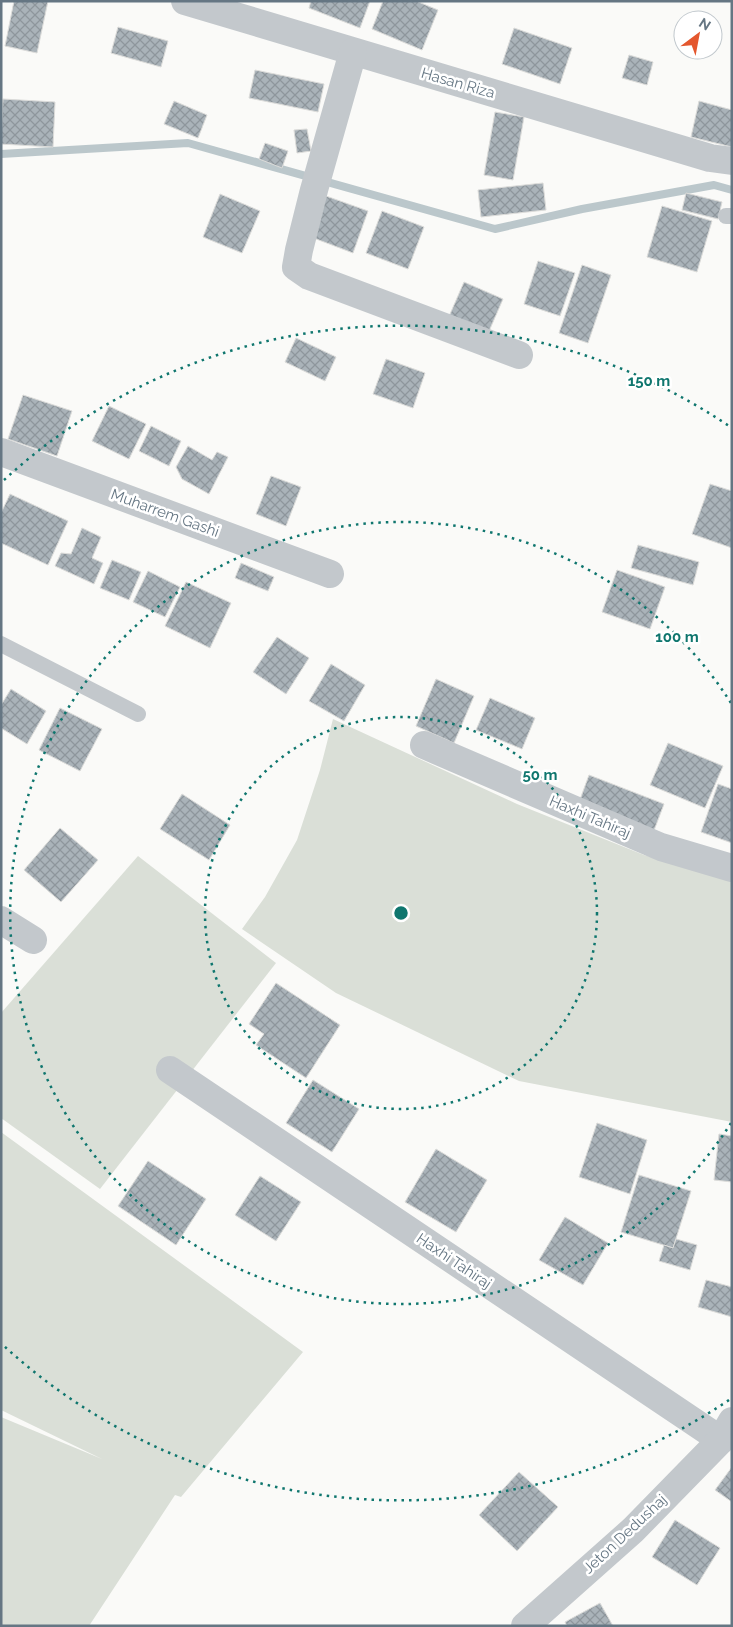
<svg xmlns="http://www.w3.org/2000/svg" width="733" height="1627" font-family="Raleway,sans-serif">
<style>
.green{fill:#dadfd7}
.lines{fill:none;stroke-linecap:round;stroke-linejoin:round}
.stream{stroke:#bbc7cb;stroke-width:8}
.building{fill:url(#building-cross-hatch);stroke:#dcdcda}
.lane{stroke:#c3c8cc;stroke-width:16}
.street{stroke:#c3c8cc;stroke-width:28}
.ring{fill:none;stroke:#0f766e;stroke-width:2.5;stroke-dasharray:2.5 5}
.labels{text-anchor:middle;stroke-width:5;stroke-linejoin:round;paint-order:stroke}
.street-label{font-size:15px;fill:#657683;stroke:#fff}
.centre{fill:#0f766e;stroke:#fff;stroke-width:2.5}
.ring-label{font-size:15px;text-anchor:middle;font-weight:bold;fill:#0f766e;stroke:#fff;stroke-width:5;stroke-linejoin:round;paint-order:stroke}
</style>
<defs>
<pattern id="building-cross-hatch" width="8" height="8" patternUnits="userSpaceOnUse" patternTransform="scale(1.25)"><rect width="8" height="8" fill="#aab3b9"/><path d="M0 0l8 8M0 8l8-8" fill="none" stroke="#8e969c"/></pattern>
</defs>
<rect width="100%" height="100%" fill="#fafaf8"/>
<g class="green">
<polygon points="333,719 517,804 644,855 732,881 732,1122 519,1081 336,993 242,929 265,897 297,840 320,770"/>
<polygon points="138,856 276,963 100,1189 1,1118 1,1013"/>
<polygon points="1,1132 303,1352 181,1497 175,1495 89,1626 1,1626 1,1417 102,1459 1,1410"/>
</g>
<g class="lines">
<polyline class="stream" points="1,154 188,143 495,229 582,209 714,185 732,190"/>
</g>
<g class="building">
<polygon points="14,1 48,1 37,53 5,46"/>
<polygon points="311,1 370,1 360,28 309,8"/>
<polygon points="383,1 416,1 438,10 422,50 372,29"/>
<polygon points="118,27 168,41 161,67 111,53"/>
<polygon points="514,28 572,48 560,84 502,64"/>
<polygon points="629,55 653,62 647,85 622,78"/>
<polygon points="255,70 324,84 318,112 249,98"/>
<polygon points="3,99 55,102 53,147 1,144"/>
<polygon points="174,101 207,115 198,138 164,124"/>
<polygon points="699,101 732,110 732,147 691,137"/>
<polygon points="495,112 524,117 513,180 484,175"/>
<polygon points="307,129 311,151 297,153 294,130"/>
<polygon points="265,143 288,151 282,168 259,159"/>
<polygon points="543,183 546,210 481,217 478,190"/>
<polygon points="686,193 722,202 718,219 682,210"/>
<polygon points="220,194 260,211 242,253 203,237"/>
<polygon points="326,196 368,211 353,253 311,237"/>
<polygon points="662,206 712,221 697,272 647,257"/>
<polygon points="382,211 424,227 408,269 366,253"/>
<polygon points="538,261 575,273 560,316 524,304"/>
<polygon points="582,265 611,275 588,343 559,333"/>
<polygon points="464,282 503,299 486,338 447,321"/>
<polygon points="296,338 336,357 325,381 285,362"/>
<polygon points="386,359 425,373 413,408 373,394"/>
<polygon points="23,395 72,411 57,456 8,439"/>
<polygon points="109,406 146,424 129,459 92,441"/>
<polygon points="151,426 181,441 169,466 139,451"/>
<polygon points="188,446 212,460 217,452 228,457 209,494 182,479 176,467"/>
<polygon points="271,476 301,487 286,526 256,514"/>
<polygon points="710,484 732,491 732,548 692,534"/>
<polygon points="10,494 68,521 48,565 1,543 1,513"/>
<polygon points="82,528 101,537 92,558 103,563 94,584 55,566 61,553 71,554"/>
<polygon points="638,545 699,562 693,585 631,568"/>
<polygon points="112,560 141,572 129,600 100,588"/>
<polygon points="241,563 274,577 268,591 235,578"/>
<polygon points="617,570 665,587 650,629 602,612"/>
<polygon points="148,571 180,587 165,617 133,602"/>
<polygon points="186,582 231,603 210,648 165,626"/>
<polygon points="277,637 309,658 286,694 253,672"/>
<polygon points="331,664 365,685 344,721 309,701"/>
<polygon points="436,679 474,696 454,743 416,726"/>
<polygon points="11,689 46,711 27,744 1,728 1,705"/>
<polygon points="490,698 535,718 522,749 476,730"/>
<polygon points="60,708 102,729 80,771 39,750"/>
<polygon points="668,743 723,766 705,808 650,785"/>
<polygon points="589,775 664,804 653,833 578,805"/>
<polygon points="718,784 732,789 732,843 701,832"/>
<polygon points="182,794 230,825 209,860 160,829"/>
<polygon points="60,828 98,860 61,902 24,870"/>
<polygon points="276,983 340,1025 306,1078 256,1045 264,1034 249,1024"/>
<polygon points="313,1080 359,1109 332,1152 286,1123"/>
<polygon points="597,1123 647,1140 630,1194 579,1177"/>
<polygon points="719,1134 732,1136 732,1182 714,1180"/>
<polygon points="436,1149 487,1180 456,1232 405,1202"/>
<polygon points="148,1161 206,1199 176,1245 118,1206"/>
<polygon points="639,1175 691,1191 673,1248 621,1232"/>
<polygon points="260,1176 301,1202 276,1241 235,1215"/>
<polygon points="565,1217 608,1243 583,1285 539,1260"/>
<polygon points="676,1239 697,1245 690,1270 659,1261 664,1245 673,1248"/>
<polygon points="706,1280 732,1287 732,1317 698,1307"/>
<polygon points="732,1467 732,1502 715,1490"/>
<polygon points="519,1472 558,1507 517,1551 479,1515"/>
<polygon points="675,1520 720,1548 697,1585 652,1557"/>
<polygon points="600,1603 613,1626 567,1626 565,1622"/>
</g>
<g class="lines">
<g class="lane">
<polyline points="726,216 732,216"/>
<polyline points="1,644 138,714"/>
</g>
<g class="street">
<polyline points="185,1 710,158 732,161"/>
<polyline points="353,52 314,190 299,250 296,267 309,276 519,355"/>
<polyline points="1,452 330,574"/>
<polyline points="424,745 661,847 732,868"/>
<polyline points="1,920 33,940"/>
<polyline points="170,1070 721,1440"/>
<polyline points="525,1626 633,1530 721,1440 732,1421"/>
</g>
</g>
<g class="ring">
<circle cx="401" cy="913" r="196"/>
<path d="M731 1123A391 391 0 1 1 731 703"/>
<path d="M729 1400A587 587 0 0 1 4 1346M4 480A587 587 0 0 1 729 426"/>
</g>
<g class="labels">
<g class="street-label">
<text transform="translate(458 83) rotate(16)" y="5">Hasan Riza</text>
<text transform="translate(165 513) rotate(20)" y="5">Muharrem Gashi</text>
<text transform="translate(590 817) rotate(23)" y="5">Haxhi Tahiraj</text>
<text transform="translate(454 1261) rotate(34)" y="5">Haxhi Tahiraj</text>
<text transform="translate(625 1534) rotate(-43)" y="5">Jeton Dedushaj</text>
</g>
</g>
<circle cx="401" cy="913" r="8" class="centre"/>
<g class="ring-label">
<text x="649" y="386">150 m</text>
<text x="677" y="642">100 m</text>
<text x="540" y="780">50 m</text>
</g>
<rect width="733" height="1627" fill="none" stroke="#657683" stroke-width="5"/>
<g transform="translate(698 35) rotate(32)"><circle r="24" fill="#ffffff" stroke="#c1c8cd"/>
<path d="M0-4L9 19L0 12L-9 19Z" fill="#e4572e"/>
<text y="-8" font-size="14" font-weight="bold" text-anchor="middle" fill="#657683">N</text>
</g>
</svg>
